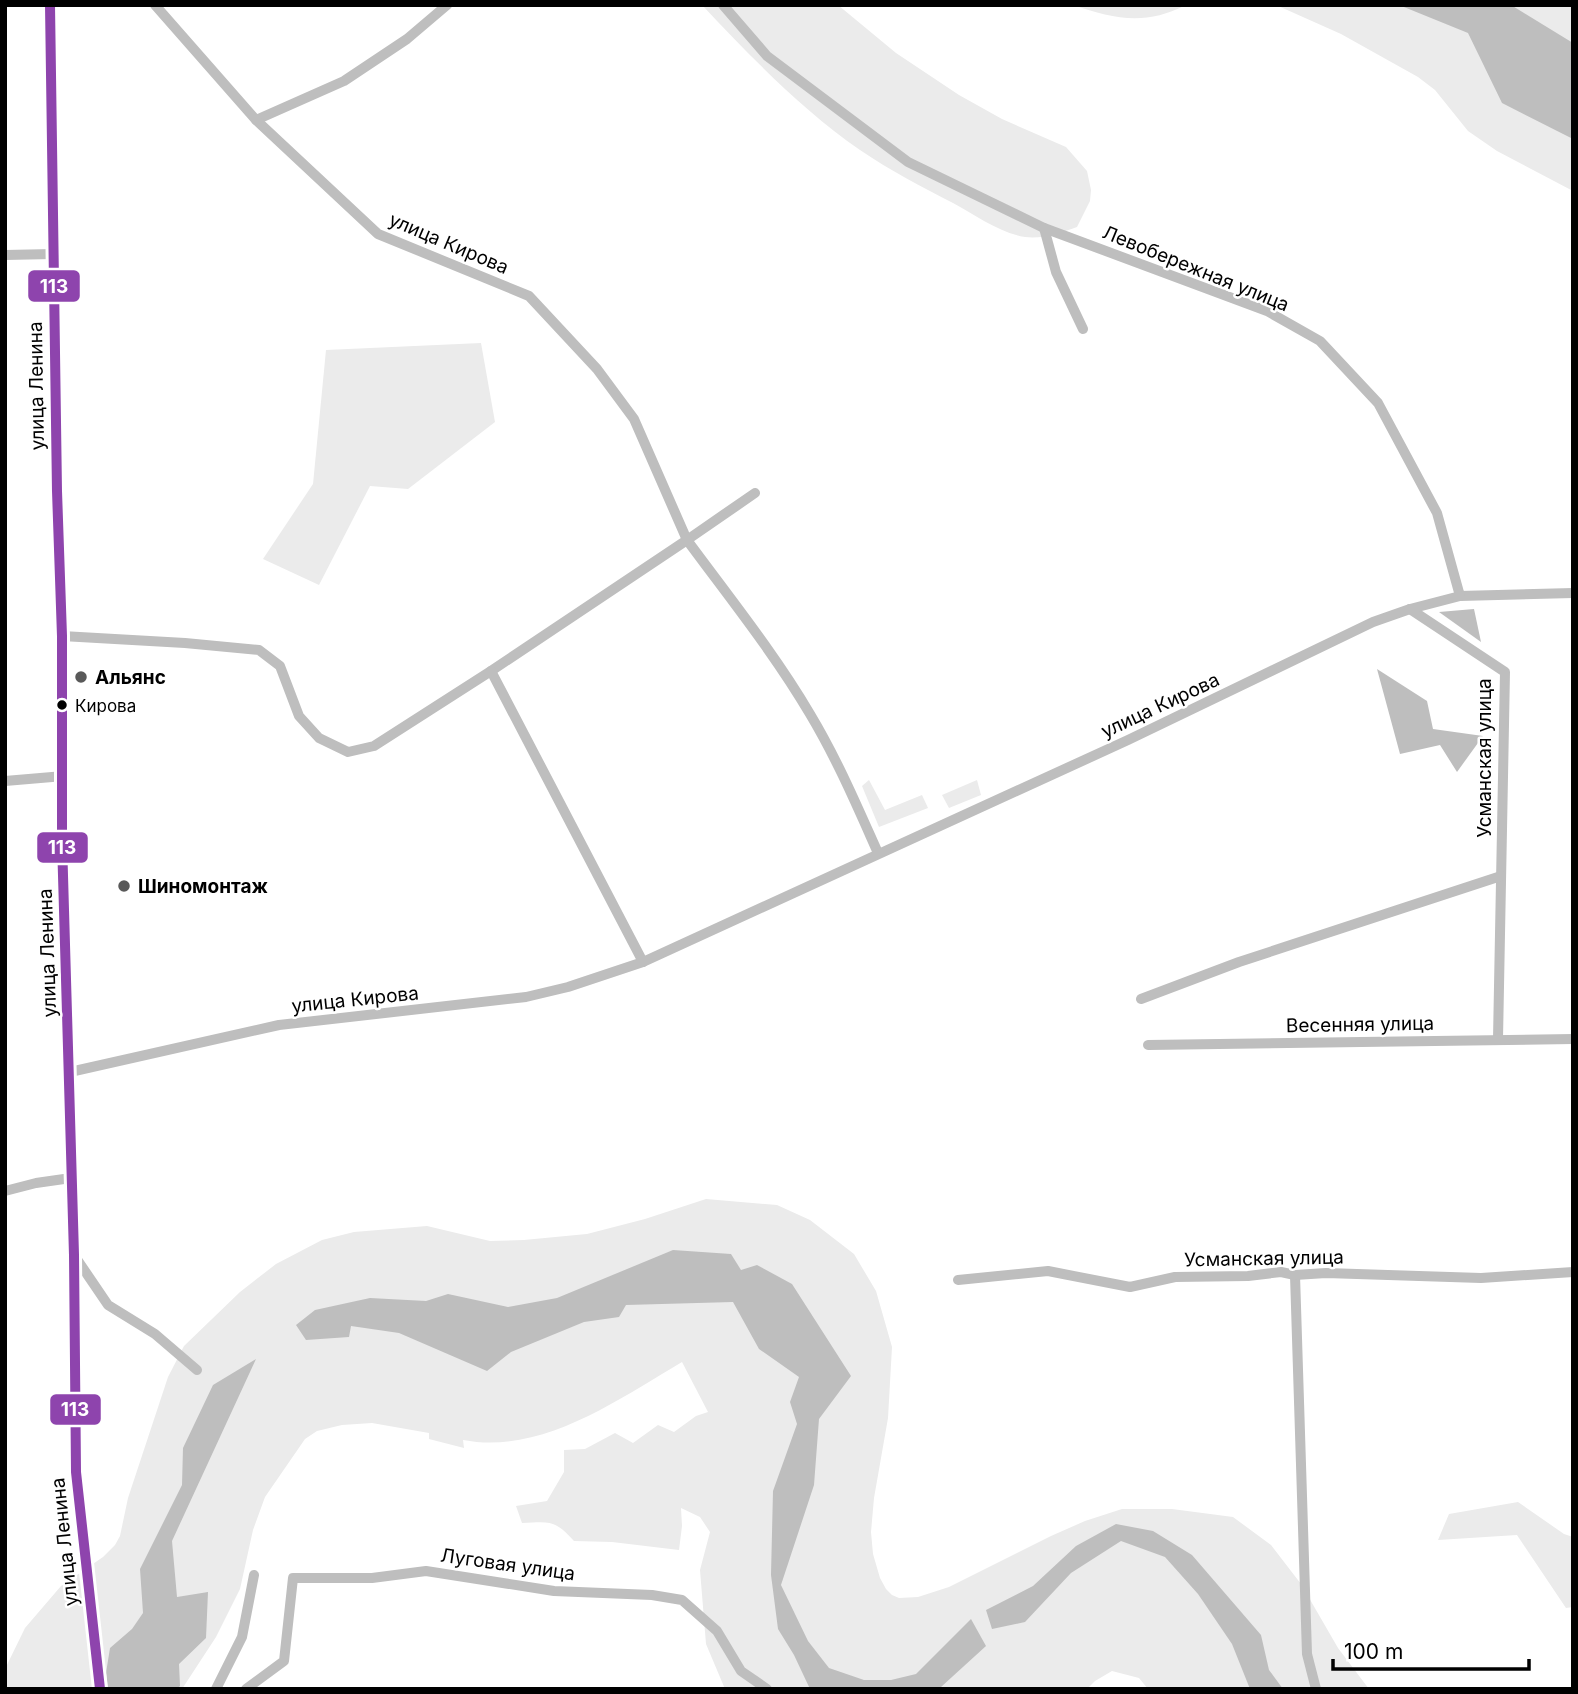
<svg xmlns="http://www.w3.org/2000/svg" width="1578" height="1694" font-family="Inter,sans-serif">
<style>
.green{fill:#ebebeb}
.water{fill:#bebebe}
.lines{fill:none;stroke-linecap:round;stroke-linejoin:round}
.street{stroke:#bebebe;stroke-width:10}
.secondary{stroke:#b8b8b8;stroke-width:14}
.bus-1-casing{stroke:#fff;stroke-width:16}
.bus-1{stroke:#8e44ad;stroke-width:10}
.poi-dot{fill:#595959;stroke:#fff;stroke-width:2.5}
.bus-dot{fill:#000;stroke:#fff;stroke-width:2.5}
.labels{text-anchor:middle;stroke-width:5;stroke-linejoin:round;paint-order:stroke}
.bus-label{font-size:17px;fill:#000;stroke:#fff;text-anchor:start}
.street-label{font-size:19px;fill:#000;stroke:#fff}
.poi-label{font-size:19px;font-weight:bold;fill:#000;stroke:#fff;text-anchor:start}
.line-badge{stroke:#fff;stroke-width:2.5}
.badge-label{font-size:19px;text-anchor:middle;font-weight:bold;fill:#fff}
</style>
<rect width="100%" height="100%" fill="#fff"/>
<g class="green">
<path d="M702,5H838L896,53L959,95L1002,119L1066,147L1087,171L1091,190L1090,201L1077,227C1060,233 1044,239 1025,237C1000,233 975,215 953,203C922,187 889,170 860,150C801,109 751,57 702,5Z"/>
<path d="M1073,5H1186C1145,26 1114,19 1073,5Z"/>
<polygon points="1276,5 1573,5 1573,191 1497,151 1468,131 1435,90 1418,77 1341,34"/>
<polygon points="481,343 495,422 408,489 370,486 319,585 263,559 313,484 326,350"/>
<polygon points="869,780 885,810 922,795 928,808 879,827 862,786"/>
<polygon points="977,780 981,795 949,808 942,795"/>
<path d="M706,1199L777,1205L810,1220L854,1254L876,1291L892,1347L888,1418L874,1498L871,1532L873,1554L880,1578L886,1589L892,1595L899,1598L918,1597L949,1587L1051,1536L1085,1521L1122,1509H1172L1233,1517L1271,1545L1301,1584L1338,1648L1369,1689H1148L1139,1678L1112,1671L1095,1681L1087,1689H725L706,1644L700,1570L710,1532L700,1517L681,1508L682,1526L679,1550L612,1542L574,1541C554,1519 550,1522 522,1523L516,1506L547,1501L564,1472V1450L585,1449L615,1433L633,1443L658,1425L674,1432L696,1416L708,1412L682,1362C617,1400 542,1455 463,1440L464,1448L429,1439V1433L372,1423L342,1425L317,1431L305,1439L265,1497L253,1530L240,1589L216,1637L182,1689H5V1669L25,1628L61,1586L103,1557L115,1545L120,1536L128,1498L168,1377L184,1346L240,1292L276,1264L322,1240L354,1232L427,1226L490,1241L524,1240L587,1234L645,1219Z"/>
<polygon points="1518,1502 1564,1534 1573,1537 1573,1607 1566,1608 1517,1535 1438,1540 1449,1514"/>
</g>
<g class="water">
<polygon points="1399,5 1511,5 1573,43 1573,139 1502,103 1468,33"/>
<polygon points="1474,609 1481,642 1439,612"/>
<polygon points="1377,669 1427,701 1433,729 1483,736 1457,772 1440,745 1400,754"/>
<polygon points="673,1250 731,1254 741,1270 757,1265 792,1284 851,1376 819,1419 814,1485 781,1585 808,1641 829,1668 864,1680 891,1680 916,1674 971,1619 986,1646 941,1687 810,1689 794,1655 778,1629 771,1575 773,1491 797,1424 790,1402 799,1377 759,1349 733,1302 626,1305 619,1317 584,1322 511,1352 487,1371 399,1333 351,1326 349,1337 306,1340 296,1325 315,1310 370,1298 426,1301 448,1294 508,1307 557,1298"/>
<polygon points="256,1359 172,1541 177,1597 208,1592 206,1638 179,1664 180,1686 177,1689 108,1689 106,1673 110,1648 132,1629 143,1613 140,1569 182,1485 183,1448 213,1385"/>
<polygon points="1116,1524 1153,1531 1192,1555 1261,1635 1269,1670 1283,1689 1250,1689 1232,1644 1198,1594 1165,1557 1121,1541 1071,1573 1025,1622 992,1629 986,1610 1033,1586 1076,1546"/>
</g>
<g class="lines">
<g class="street">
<polyline points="723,5 767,56 908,162 1044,228 1267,311 1320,341 1378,403 1437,513 1460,596 1573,593"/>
<polyline points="256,120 344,81 407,39 447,5"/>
<polyline points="1044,228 1056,272 1083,329"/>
<polyline points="5,255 53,254"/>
<path d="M755,493L687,540C729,597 774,653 810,714C837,759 857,806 878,853"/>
<polyline points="1410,609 1505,672 1498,1039"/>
<polyline points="62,636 185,643 259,650 280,666 299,716 319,738 348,752 374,746 491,671 687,540 634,419 597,369 529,296 378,234 256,120 155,5"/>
<polyline points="491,671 643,962"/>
<polyline points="5,781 64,776"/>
<polyline points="1141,999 1239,962 1501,876"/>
<polyline points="1148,1045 1573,1039"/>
<polyline points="70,1072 279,1025 526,997 568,987 643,962 1128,740 1373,622 1410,609 1460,596"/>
<polyline points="5,1191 36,1183 71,1178"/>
<polyline points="74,1255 108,1305 155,1334 197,1370"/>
<polyline points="1295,1275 1307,1654 1316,1689"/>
<polyline points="958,1280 1048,1271 1130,1287 1175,1277 1248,1276 1281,1272 1295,1275 1326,1273 1481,1278 1573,1272"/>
<polyline points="216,1689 242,1637 254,1575"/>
<polyline points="246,1689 284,1661 293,1578 372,1578 426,1571 554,1591 652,1595 682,1600 717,1631 741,1671 767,1689"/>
</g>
<polyline class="secondary" points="50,5 57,491 62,636 62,841 74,1255 76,1472 100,1689"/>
<g class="bus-1-casing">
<polyline id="bus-1" points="50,5 57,491 62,636 62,841 74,1255 76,1472 100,1689"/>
</g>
<use href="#bus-1" class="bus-1"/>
</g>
<g class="poi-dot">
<circle cx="81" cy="677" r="7"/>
<circle cx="124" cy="886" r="7"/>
</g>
<circle class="bus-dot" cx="62" cy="705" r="6"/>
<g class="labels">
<g class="bus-label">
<text x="75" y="712">Кирова</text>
</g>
<g class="street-label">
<text transform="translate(449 243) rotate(23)" y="7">улица Кирова</text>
<text transform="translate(1196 268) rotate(22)" y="7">Левобережная улица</text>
<text transform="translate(36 386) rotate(-91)" y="7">улица Ленина</text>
<text transform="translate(1160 705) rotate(-25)" y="7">улица Кирова</text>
<text transform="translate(1484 758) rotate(-90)" y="7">Усманская улица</text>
<text transform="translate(47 953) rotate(-92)" y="7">улица Ленина</text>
<text transform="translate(355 999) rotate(-6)" y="7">улица Кирова</text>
<text transform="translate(1360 1024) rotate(-1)" y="7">Весенняя улица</text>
<text transform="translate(1264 1258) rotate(-1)" y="7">Усманская улица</text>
<text transform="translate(64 1542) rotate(-96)" y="7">улица Ленина</text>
<text transform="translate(508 1564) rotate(8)" y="7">Луговая улица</text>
</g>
<g class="poi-label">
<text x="95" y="684">Альянс</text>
<text x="138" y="893">Шиномонтаж</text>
</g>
</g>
<g class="line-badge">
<rect x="27" y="269" width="54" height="34" rx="7" fill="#8e44ad"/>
<rect x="36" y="831" width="53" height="33" rx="7" fill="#8e44ad"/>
<rect x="49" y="1393" width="53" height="33" rx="7" fill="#8e44ad"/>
</g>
<g class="badge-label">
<text x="54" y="293">113</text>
<text x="62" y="854">113</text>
<text x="75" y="1416">113</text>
</g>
<rect width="1578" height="1694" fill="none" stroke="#000000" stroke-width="14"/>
<path d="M1333 1659v10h196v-10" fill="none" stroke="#000000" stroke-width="3.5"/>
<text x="1344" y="1659" font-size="21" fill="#000000" stroke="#ffffff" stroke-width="5" paint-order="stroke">100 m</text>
</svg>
